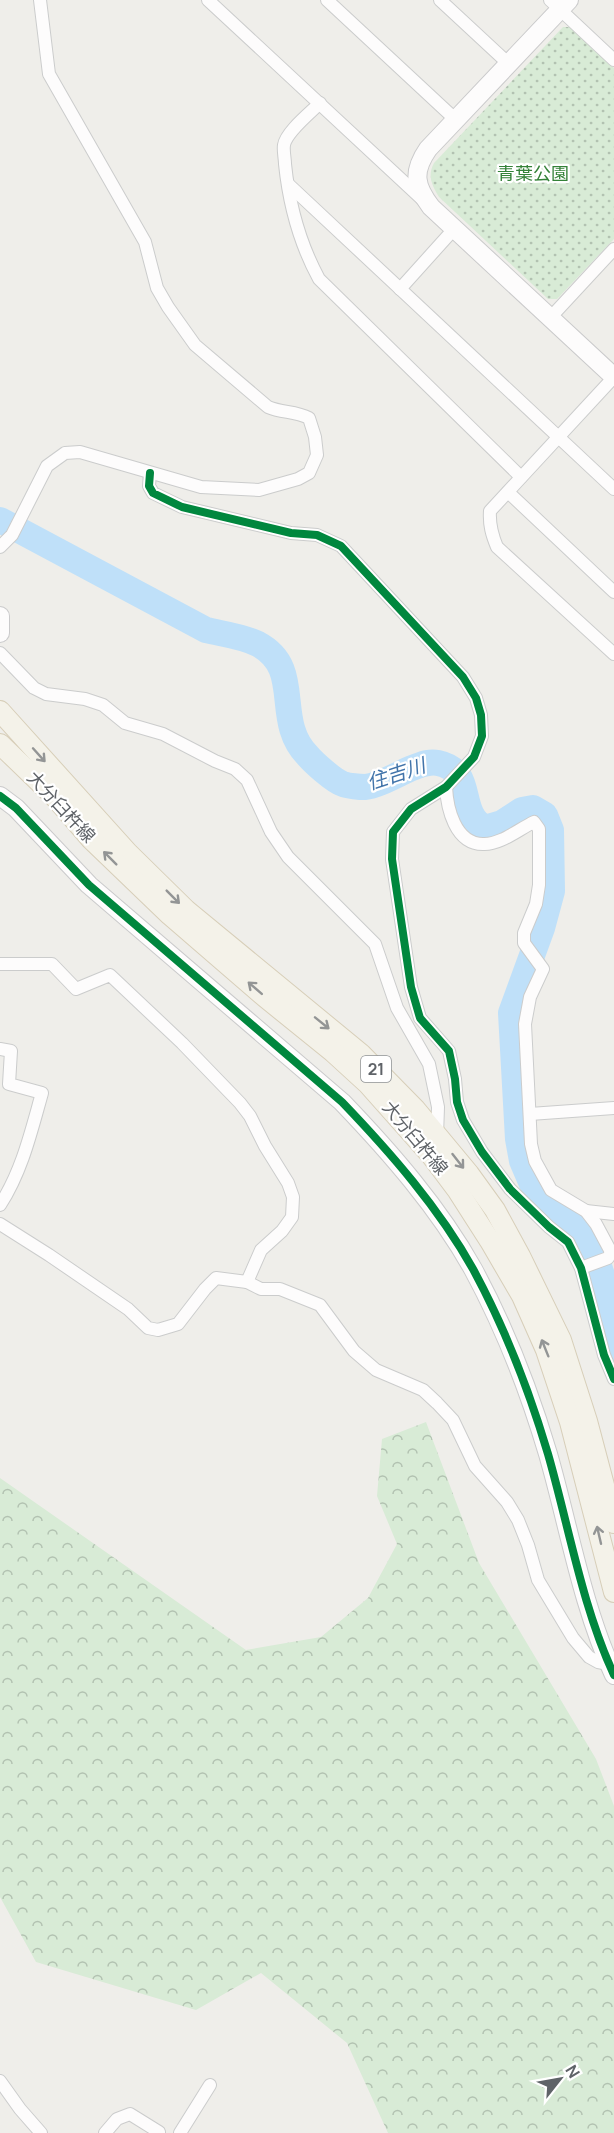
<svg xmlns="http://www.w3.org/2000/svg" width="614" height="2133" font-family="Manrope,'Noto Sans JP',sans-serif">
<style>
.forest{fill:url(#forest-crowns)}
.park{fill:url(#park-dots)}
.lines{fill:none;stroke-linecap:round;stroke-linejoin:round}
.river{stroke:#bfe0f9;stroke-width:26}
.street-casing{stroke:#cbcccc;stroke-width:14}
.secondary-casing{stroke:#cacacb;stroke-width:20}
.primary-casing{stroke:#d7ceb8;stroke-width:22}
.street{stroke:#fdfcfc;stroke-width:12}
.secondary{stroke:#fdfcfc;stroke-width:18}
.primary{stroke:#f4f2e9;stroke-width:20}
.cycleway-casing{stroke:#fff;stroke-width:11}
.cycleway{stroke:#00873e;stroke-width:8}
.oneway{stroke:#939595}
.labels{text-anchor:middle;stroke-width:4.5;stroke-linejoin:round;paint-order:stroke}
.shield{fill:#fff;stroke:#8f9295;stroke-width:1.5}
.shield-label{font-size:16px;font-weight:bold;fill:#5f6368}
.park-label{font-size:18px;fill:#348238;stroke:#fff}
.street-label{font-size:18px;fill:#5f6368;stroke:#fff}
.water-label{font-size:20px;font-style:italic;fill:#4174aa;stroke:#fff}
</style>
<defs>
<pattern id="forest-crowns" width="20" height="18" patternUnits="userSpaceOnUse" patternTransform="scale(1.5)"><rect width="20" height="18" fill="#d8ebd6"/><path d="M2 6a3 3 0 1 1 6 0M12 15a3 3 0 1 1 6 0" fill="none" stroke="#b2c2b1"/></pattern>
<pattern id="park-dots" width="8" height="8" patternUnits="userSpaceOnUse" patternTransform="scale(1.5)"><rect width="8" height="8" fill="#d8ebd6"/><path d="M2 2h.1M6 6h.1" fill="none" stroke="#b2c2b1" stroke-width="1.8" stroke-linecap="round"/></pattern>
</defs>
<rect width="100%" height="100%" fill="#efeeea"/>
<polygon class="forest" points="426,1422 479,1563 596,1759 614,1806 614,2133 388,2133 347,2043 261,1973 196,2010 36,1962 0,1897 0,1478 246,1650 321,1637 368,1598 397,1544 377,1496 382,1439"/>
<path class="park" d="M563,27H571L614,68V239L557,299H548L439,197C432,185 427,176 434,163Z"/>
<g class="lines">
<path class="river" d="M0,520L206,630C223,634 242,636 258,644C305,669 272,720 308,756C314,763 334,781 343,784C348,786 360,787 365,787C378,786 400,773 412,768C421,765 428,761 438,763C477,771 455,812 485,828L502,823L522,810L533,808L545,815L551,830L552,891L542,928L511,1013L518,1139L522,1161L531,1182L542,1199L582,1229L592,1245L606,1287L611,1343L614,1348"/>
<g class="street-casing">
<g id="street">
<polyline points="208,0 421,198"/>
<polyline points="327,0 456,120"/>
<polyline points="440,0 509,64"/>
<polyline points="550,0 614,60"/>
<path d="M320,103C310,113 286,132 284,145C283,151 285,158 285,164C289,203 300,244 319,279L521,477"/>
<polyline points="288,184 614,489"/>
<polyline points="400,289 454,229"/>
<polyline points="550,318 614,249"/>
<path d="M614,377L490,511C489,525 492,535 497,547L614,654"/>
<polyline points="150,473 149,486 153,493 182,507 291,533 317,535 341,546 463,677 476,698 481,715 482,736 474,757 446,787 411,809 393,832 392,859 411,987 420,1018 449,1051 455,1079 457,1102 463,1120 482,1152 510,1189 549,1227 568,1242 581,1268 604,1355 614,1379"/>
<polyline points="508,492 614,592"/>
<path d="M0,547L12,535L47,466L65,453L80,452L201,487L259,490L298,479L309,473L317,455L315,437L309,418C295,411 282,413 268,407L195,345L168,307L157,288L145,242L49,74L40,0"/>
<polyline points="0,653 34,688 46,694 85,699 103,705 125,723 163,734 215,761 235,769 247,780 271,832 288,857 375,944 397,1008 429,1064 438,1107 437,1136"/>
<path d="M446,787C447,808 455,844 483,844C500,845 519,829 534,822L539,829V885L536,904L524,933V943L543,969L530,997L525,1024L531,1144L535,1161L551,1190L586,1211L596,1224L611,1252L608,1258L581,1268"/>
<polyline points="0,964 52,964 76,989 110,975 182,1043 240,1103 250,1116 265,1146 288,1183 293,1197 292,1217 282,1231 261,1250 247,1282 261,1289 280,1289 320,1305 354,1351 376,1370 423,1390 437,1403 453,1420 475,1466 507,1502 518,1520 528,1545 538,1580 573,1638 589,1657 598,1662 609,1664"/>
<path d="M0,1049L11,1051L9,1084L42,1093C31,1132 22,1171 0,1205"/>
<polyline points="530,1114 614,1108"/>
<polyline points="586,1211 614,1214"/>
<polyline points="0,1224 49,1255 128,1309 148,1328 158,1330 178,1324 205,1289 216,1278 247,1282"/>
<polyline points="0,2081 20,2109 41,2133"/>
<polyline points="105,2133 117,2119 130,2114 159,2132"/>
<polyline points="180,2133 210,2085"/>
</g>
</g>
<g class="secondary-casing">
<g id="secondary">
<path d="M569,0L428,149C412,172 415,186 431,207L614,377"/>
<polyline points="0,616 0,633"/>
<path d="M0,796L16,808L89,885L342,1102C390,1152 439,1208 473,1269C505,1328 529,1390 548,1454C569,1527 582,1606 614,1675"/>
</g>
</g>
<g class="primary-casing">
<g id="primary">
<polyline points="0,711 128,853 186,910 361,1054 415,1109 469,1174 495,1210 520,1256 561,1340 587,1421 614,1523"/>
<polyline points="0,744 55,797 91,839 170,915 265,997 333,1052 368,1084 431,1155 458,1191 490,1241 522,1296 546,1350 570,1422 614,1592"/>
</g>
</g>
<use href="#street" class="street"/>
<use href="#secondary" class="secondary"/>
<use href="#primary" class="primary"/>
<g class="cycleway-casing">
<g id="cycleway">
<polyline points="150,473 149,486 153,493 182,507 291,533 317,535 341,546 463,677 476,698 481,715 482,736 474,757 446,787 411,809 393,832 392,859 411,987 420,1018 449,1051 455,1079 457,1102 463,1120 482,1152 510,1189 549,1227 568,1242 581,1268 604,1355 614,1379"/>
<path d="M0,796L16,808L89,885L342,1102C390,1152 439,1208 473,1269C505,1328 529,1390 548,1454C569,1527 582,1606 614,1675"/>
</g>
</g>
<use href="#cycleway" class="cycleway"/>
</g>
<defs><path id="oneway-shaft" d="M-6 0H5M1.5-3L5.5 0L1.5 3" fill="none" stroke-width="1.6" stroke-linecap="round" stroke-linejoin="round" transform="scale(1.5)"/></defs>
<g class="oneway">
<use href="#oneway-shaft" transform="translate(39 755) rotate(48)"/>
<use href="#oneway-shaft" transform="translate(110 858) rotate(-135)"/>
<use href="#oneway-shaft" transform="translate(173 897) rotate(45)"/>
<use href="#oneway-shaft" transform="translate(255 988) rotate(-139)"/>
<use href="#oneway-shaft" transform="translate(322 1023) rotate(39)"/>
<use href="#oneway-shaft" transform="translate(458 1161) rotate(52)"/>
<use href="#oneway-shaft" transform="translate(545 1348) rotate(-112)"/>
<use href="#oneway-shaft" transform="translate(599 1535) rotate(-103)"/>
</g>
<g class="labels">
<rect class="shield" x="361" y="1056" width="30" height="26" rx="4.5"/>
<g class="shield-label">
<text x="376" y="1075">21</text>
</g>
<g class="park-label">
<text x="533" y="180">青葉公園</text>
</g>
<g class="street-label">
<text transform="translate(61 807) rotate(47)" y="6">大分臼杵線</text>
<text transform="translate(415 1138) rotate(50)" y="6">大分臼杵線</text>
</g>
<g class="water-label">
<text transform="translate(396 774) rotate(-18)" y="7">住吉川</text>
</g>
</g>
<g transform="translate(560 2079) rotate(59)" stroke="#ffffff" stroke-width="4.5" paint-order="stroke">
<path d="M0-4.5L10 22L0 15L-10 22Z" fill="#5f6368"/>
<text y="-9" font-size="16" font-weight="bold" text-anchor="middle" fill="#5f6368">N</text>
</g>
</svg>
